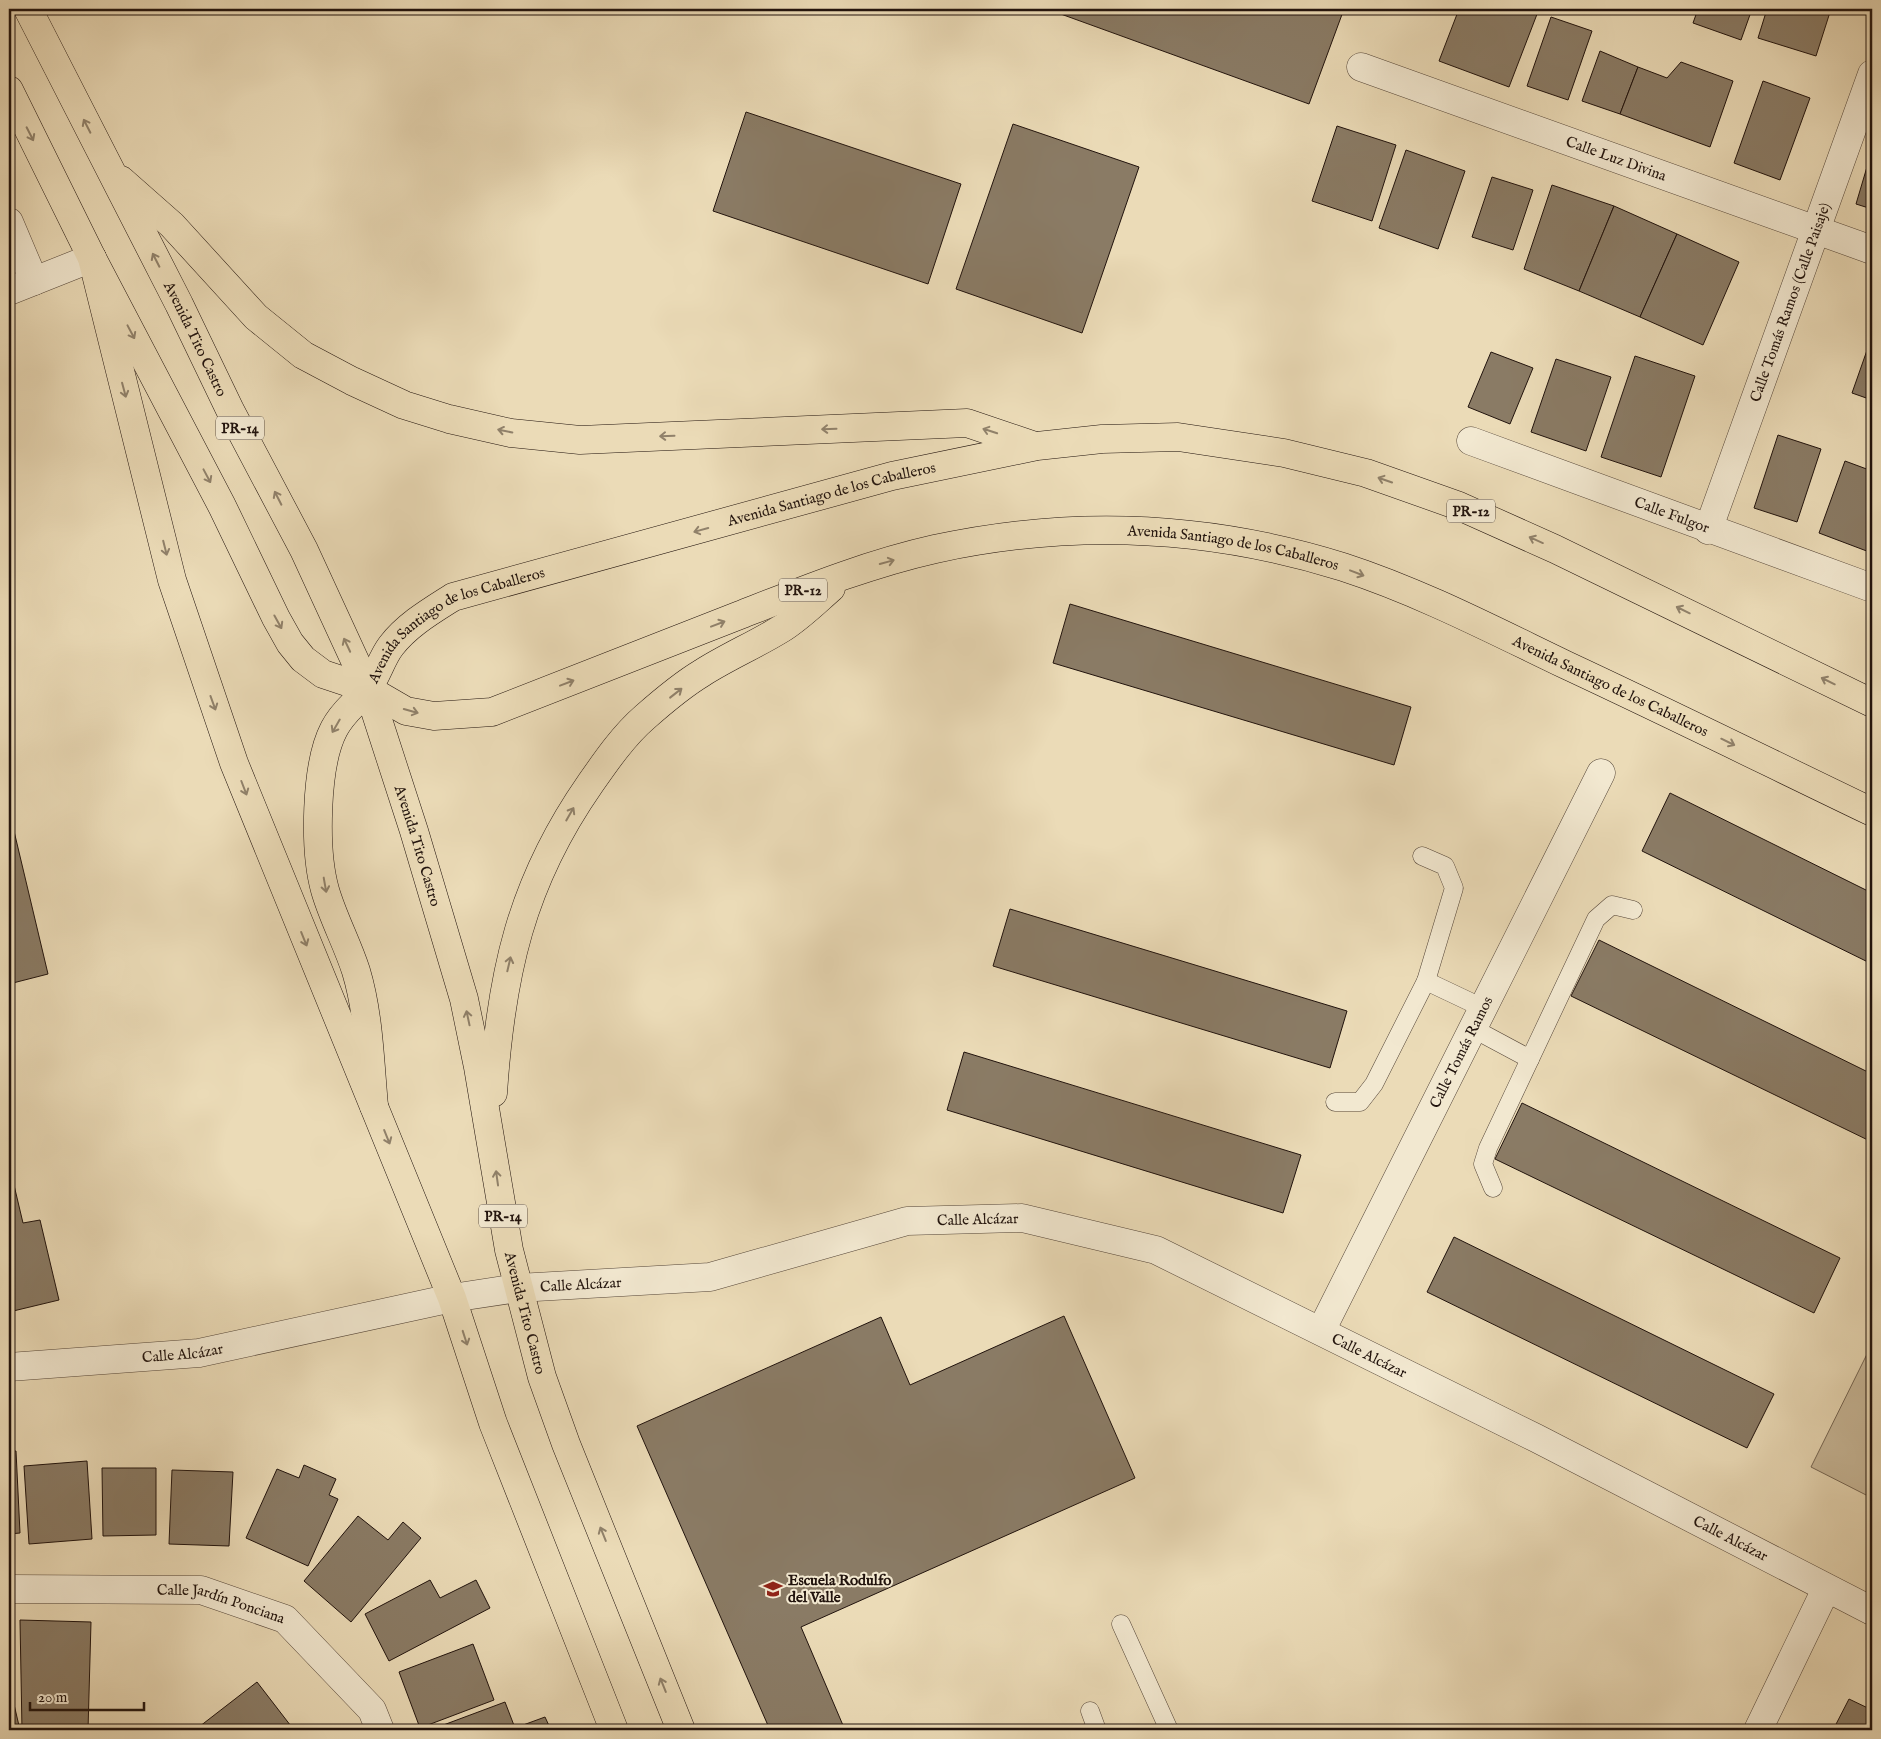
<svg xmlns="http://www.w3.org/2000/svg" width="1881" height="1739" font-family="'IM FELL English',serif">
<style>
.green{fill:#c9b99a;stroke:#756654}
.building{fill:#8a7b65;stroke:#21130d}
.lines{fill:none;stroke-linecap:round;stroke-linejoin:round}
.lane-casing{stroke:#544538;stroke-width:19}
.street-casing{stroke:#544538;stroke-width:29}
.primary-casing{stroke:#21130d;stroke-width:29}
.lane{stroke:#f2e8d0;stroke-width:18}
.street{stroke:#f2e8d0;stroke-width:28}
.primary{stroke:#ebdbb7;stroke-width:28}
.oneway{stroke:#90816a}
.labels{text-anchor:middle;stroke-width:4;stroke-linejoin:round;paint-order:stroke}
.shield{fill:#f2e8d0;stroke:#605348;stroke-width:1}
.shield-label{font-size:14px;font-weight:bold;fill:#21130d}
.street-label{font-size:15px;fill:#21130d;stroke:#f2e8d0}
.poi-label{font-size:15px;font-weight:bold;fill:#21130d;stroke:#f2e8d0;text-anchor:start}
</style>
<rect width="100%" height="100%" fill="#ebdbb7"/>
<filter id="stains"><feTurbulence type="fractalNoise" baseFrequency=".004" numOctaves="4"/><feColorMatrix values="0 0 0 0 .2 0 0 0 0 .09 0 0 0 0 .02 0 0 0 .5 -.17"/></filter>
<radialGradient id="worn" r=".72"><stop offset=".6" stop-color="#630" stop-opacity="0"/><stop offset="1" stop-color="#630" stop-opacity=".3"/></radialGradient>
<polygon class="green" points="1872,1344 1872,1498 1811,1467"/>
<g class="building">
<polygon points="1047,9 1344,9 1309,104"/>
<polygon points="1459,9 1539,9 1509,87 1439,61"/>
<polygon points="1698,9 1752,9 1741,40 1693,23"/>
<polygon points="1767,9 1831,9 1816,56 1758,38"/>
<polygon points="1551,17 1592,31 1568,100 1527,86"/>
<polygon points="1600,51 1638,67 1620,114 1582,101"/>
<polygon points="1681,62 1733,81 1710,147 1620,114 1638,67 1667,78"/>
<polygon points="1763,81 1810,98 1780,180 1734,163"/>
<polygon points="746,112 961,184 928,284 713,211"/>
<polygon points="1013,124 1139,167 1082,333 956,289"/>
<polygon points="1337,126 1396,145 1372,221 1312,201"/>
<polygon points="1406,150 1465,171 1438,249 1379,228"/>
<polygon points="1872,150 1872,209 1856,204"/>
<polygon points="1492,177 1533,190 1513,250 1472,237"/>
<polygon points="1552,185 1614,206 1579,291 1524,269"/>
<polygon points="1614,206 1677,234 1640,317 1579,291"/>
<polygon points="1677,234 1739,262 1703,345 1640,317"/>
<polygon points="1872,336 1872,400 1852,393"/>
<polygon points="1491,352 1533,368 1510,424 1468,407"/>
<polygon points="1635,356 1695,376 1661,477 1601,457"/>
<polygon points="1556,359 1611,377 1586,451 1531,432"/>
<polygon points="1778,435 1821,449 1797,522 1754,508"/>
<polygon points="1845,461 1872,471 1872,553 1819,533"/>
<polygon points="1070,604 1411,707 1394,765 1053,663"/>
<polygon points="1670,793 1872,893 1872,964 1642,851"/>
<polygon points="9,810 48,974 9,984"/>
<polygon points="1010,909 1347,1011 1330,1068 993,966"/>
<polygon points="1599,940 1872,1074 1872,1142 1571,996"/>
<polygon points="964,1052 1301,1155 1283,1213 947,1110"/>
<polygon points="1522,1103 1840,1258 1814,1313 1495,1159"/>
<polygon points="9,1164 23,1223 40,1220 59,1300 9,1312"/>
<polygon points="1454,1237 1774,1394 1747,1448 1427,1292"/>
<polygon points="1064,1316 1135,1478 801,1627 845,1730 770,1730 637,1426 881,1317 910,1385"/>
<polygon points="9,1451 16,1451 20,1533 9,1534"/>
<polygon points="87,1461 92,1539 29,1544 24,1466"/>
<polygon points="304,1465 336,1479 329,1495 338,1499 308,1566 246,1538 277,1469 299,1478"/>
<polygon points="102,1468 156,1468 156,1535 103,1536"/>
<polygon points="172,1470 233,1472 229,1546 169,1544"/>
<polygon points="358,1516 388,1540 403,1522 421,1538 351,1622 304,1581"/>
<polygon points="430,1580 440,1598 476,1580 490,1608 389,1661 365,1614"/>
<polygon points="20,1620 91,1622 88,1730 22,1730"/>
<polygon points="473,1644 494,1700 420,1728 399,1672"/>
<polygon points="257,1682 294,1730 195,1730"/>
<polygon points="9,1683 20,1730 9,1730"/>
<polygon points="1849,1699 1872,1710 1872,1730 1833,1730"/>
<polygon points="505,1702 515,1728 545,1717 551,1730 430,1730"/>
</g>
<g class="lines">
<g class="lane-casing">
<g id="lane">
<polyline points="1422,856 1445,866 1454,888 1426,981"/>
<polyline points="1472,1028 1530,1059"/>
<polyline points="1335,1102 1360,1102 1374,1084 1426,981 1483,1008"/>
<polyline points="1493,1188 1483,1164 1488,1148 1596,919 1612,905 1633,910"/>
<polyline points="1121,1624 1169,1730"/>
<polyline points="1090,1711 1097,1730"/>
</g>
</g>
<g class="street-casing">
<g id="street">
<path id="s1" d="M1361,67L1872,250"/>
<polyline points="9,222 34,281"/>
<polyline points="9,291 92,258"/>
<path id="s2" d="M1471,441L1872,588"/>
<path id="s3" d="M1708,530L1872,74"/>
<path id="s4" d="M1321,1331L1601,773"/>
<path id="s5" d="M9,1367L199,1353L452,1298L518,1288L710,1277L907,1221L1022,1218L1156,1250L1536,1438L1872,1611"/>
<path id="s6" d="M9,1589L201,1590L285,1619L372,1710L380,1730"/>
<polyline points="1758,1730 1826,1589"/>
</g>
</g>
<g class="primary-casing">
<g id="primary">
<path id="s7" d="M28,9L179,304L230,410L304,550L368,689L414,831L464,999L478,1067L509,1250L542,1377L566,1444L681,1730"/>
<polyline points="9,90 92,258 172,580 234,763 452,1298 493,1423 614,1730"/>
<polyline points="121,180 172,225 256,317 303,355 352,381 404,405 449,419 511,433 580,440 967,423 1035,446"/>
<path id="s8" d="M92,258L222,506L276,618L290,643L303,659L323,674L368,689L406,711L434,716L492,712C575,680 657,647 740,615C804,590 868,564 935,549C1073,519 1209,525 1343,567C1420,592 1493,630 1566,665C1669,713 1770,763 1872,812"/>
<path d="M493,1093C501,974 521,883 590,784C606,761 624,735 645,717C662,702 682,685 702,673C727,657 755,645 781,629C799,618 815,602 831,588"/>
<path id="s9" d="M374,1106C370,1062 369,1014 356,971C347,943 333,918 325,890C314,851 315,765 334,729C344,710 355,705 367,689C377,677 381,659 391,646C407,625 431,611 453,597L892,476L1037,446L1102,439L1178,437L1284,453L1366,473L1459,506L1555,549L1872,703"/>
</g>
</g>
<use href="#lane" class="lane"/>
<use href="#street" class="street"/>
<use href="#primary" class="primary"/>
</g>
<defs><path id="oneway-shaft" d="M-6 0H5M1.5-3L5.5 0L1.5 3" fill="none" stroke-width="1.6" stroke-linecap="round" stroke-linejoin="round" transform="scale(1.25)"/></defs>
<g class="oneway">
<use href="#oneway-shaft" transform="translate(87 126) rotate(-117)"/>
<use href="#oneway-shaft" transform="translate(30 134) rotate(63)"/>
<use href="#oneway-shaft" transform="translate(156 260) rotate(-117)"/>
<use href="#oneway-shaft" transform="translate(131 332) rotate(62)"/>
<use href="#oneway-shaft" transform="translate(124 390) rotate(75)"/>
<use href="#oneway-shaft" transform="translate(829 429) rotate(178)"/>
<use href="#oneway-shaft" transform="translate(505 431) rotate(-168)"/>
<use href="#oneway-shaft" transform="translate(990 431) rotate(-162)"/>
<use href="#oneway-shaft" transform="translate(667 436) rotate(178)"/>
<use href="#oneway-shaft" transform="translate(207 476) rotate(62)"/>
<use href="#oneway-shaft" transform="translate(1385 480) rotate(-161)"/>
<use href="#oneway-shaft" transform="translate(278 498) rotate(-117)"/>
<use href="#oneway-shaft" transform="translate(701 530) rotate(165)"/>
<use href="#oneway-shaft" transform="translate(1536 540) rotate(-156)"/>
<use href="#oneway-shaft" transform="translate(165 548) rotate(76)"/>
<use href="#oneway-shaft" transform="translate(887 562) rotate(-15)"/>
<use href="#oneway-shaft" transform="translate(1357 573) rotate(21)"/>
<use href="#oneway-shaft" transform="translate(1683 610) rotate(-154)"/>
<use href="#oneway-shaft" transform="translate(278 622) rotate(61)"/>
<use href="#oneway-shaft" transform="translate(718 624) rotate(-21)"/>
<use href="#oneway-shaft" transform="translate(347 645) rotate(-115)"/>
<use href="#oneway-shaft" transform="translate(1828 681) rotate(-154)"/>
<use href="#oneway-shaft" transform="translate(567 683) rotate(-21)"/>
<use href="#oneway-shaft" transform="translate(676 693) rotate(-38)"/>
<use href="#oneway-shaft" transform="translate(213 703) rotate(70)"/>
<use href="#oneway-shaft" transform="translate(411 711) rotate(16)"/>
<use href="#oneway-shaft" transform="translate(336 726) rotate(120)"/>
<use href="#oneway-shaft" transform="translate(1728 742) rotate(26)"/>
<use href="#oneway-shaft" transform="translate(244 788) rotate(69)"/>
<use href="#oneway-shaft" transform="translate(570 814) rotate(-60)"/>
<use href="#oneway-shaft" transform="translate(325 885) rotate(80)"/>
<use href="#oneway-shaft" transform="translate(304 939) rotate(68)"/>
<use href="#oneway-shaft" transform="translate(509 964) rotate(-77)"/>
<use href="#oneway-shaft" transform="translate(468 1018) rotate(-102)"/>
<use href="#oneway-shaft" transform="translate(387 1137) rotate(68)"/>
<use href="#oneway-shaft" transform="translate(497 1178) rotate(-98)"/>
<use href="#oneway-shaft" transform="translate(465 1338) rotate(72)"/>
<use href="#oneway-shaft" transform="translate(603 1534) rotate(-112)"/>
<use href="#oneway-shaft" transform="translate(663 1685) rotate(-112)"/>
</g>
<defs>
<g id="school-bare" transform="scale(1.5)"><path d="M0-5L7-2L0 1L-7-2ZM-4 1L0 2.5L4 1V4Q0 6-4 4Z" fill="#8f2418" stroke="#f2e8d0" stroke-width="2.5" paint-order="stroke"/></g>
</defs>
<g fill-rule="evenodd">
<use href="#school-bare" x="773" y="1589"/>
</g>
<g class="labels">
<g class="shield">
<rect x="216" y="416.5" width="48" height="23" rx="4"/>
<rect x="1447" y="499.5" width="48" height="23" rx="4"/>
<rect x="779" y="578.5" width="48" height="23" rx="4"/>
<rect x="479" y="1204.5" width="48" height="23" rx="4"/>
</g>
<g class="shield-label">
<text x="240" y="433">PR-14</text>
<text x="1471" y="516">PR-12</text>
<text x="803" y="595">PR-12</text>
<text x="503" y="1221">PR-14</text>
</g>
<g class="street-label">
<text dy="5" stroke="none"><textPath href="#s1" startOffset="271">Calle Luz Divina</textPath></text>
<text dy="5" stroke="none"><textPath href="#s3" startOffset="242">Calle Tomás Ramos (Calle Paisaje)</textPath></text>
<text dy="5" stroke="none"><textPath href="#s7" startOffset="370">Avenida Tito Castro</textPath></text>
<text dy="5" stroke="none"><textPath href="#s9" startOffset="960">Avenida Santiago de los Caballeros</textPath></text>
<text dy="5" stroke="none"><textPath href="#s2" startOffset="214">Calle Fulgor</textPath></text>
<text dy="5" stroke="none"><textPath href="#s8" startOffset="1430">Avenida Santiago de los Caballeros</textPath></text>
<text dy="5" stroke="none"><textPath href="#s9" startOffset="555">Avenida Santiago de los Caballeros</textPath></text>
<text dy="5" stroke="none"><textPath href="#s8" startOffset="1835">Avenida Santiago de los Caballeros</textPath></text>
<text dy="5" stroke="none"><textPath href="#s7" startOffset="925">Avenida Tito Castro</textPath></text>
<text dy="5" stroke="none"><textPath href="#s4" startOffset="312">Calle Tomás Ramos</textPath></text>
<text dy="5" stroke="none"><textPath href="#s5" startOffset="984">Calle Alcázar</textPath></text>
<text dy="5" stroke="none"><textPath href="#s5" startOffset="579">Calle Alcázar</textPath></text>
<text dy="5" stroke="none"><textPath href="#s7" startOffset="1405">Avenida Tito Castro</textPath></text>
<text dy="5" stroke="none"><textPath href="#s5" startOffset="174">Calle Alcázar</textPath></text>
<text dy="5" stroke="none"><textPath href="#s5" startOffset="1404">Calle Alcázar</textPath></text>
<text dy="5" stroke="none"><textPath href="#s5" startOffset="1809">Calle Alcázar</textPath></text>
<text dy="5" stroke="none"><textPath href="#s6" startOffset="214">Calle Jardín Ponciana</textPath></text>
</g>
<g class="poi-label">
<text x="788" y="1585">Escuela Rodulfo<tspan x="788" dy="17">del Valle</tspan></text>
</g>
</g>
<rect width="1881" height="1739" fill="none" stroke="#ebdbb7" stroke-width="30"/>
<rect x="10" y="10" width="1861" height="1719" fill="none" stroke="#21130d" stroke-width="2.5"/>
<rect x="15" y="15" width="1851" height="1709" fill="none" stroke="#21130d"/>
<path d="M30 1702v8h114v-8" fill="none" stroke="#21130d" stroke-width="2.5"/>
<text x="38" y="1702" font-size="15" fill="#21130d" stroke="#f2e8d0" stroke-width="4" paint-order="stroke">20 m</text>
<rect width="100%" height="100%" filter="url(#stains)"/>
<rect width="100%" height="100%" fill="url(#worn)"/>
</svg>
